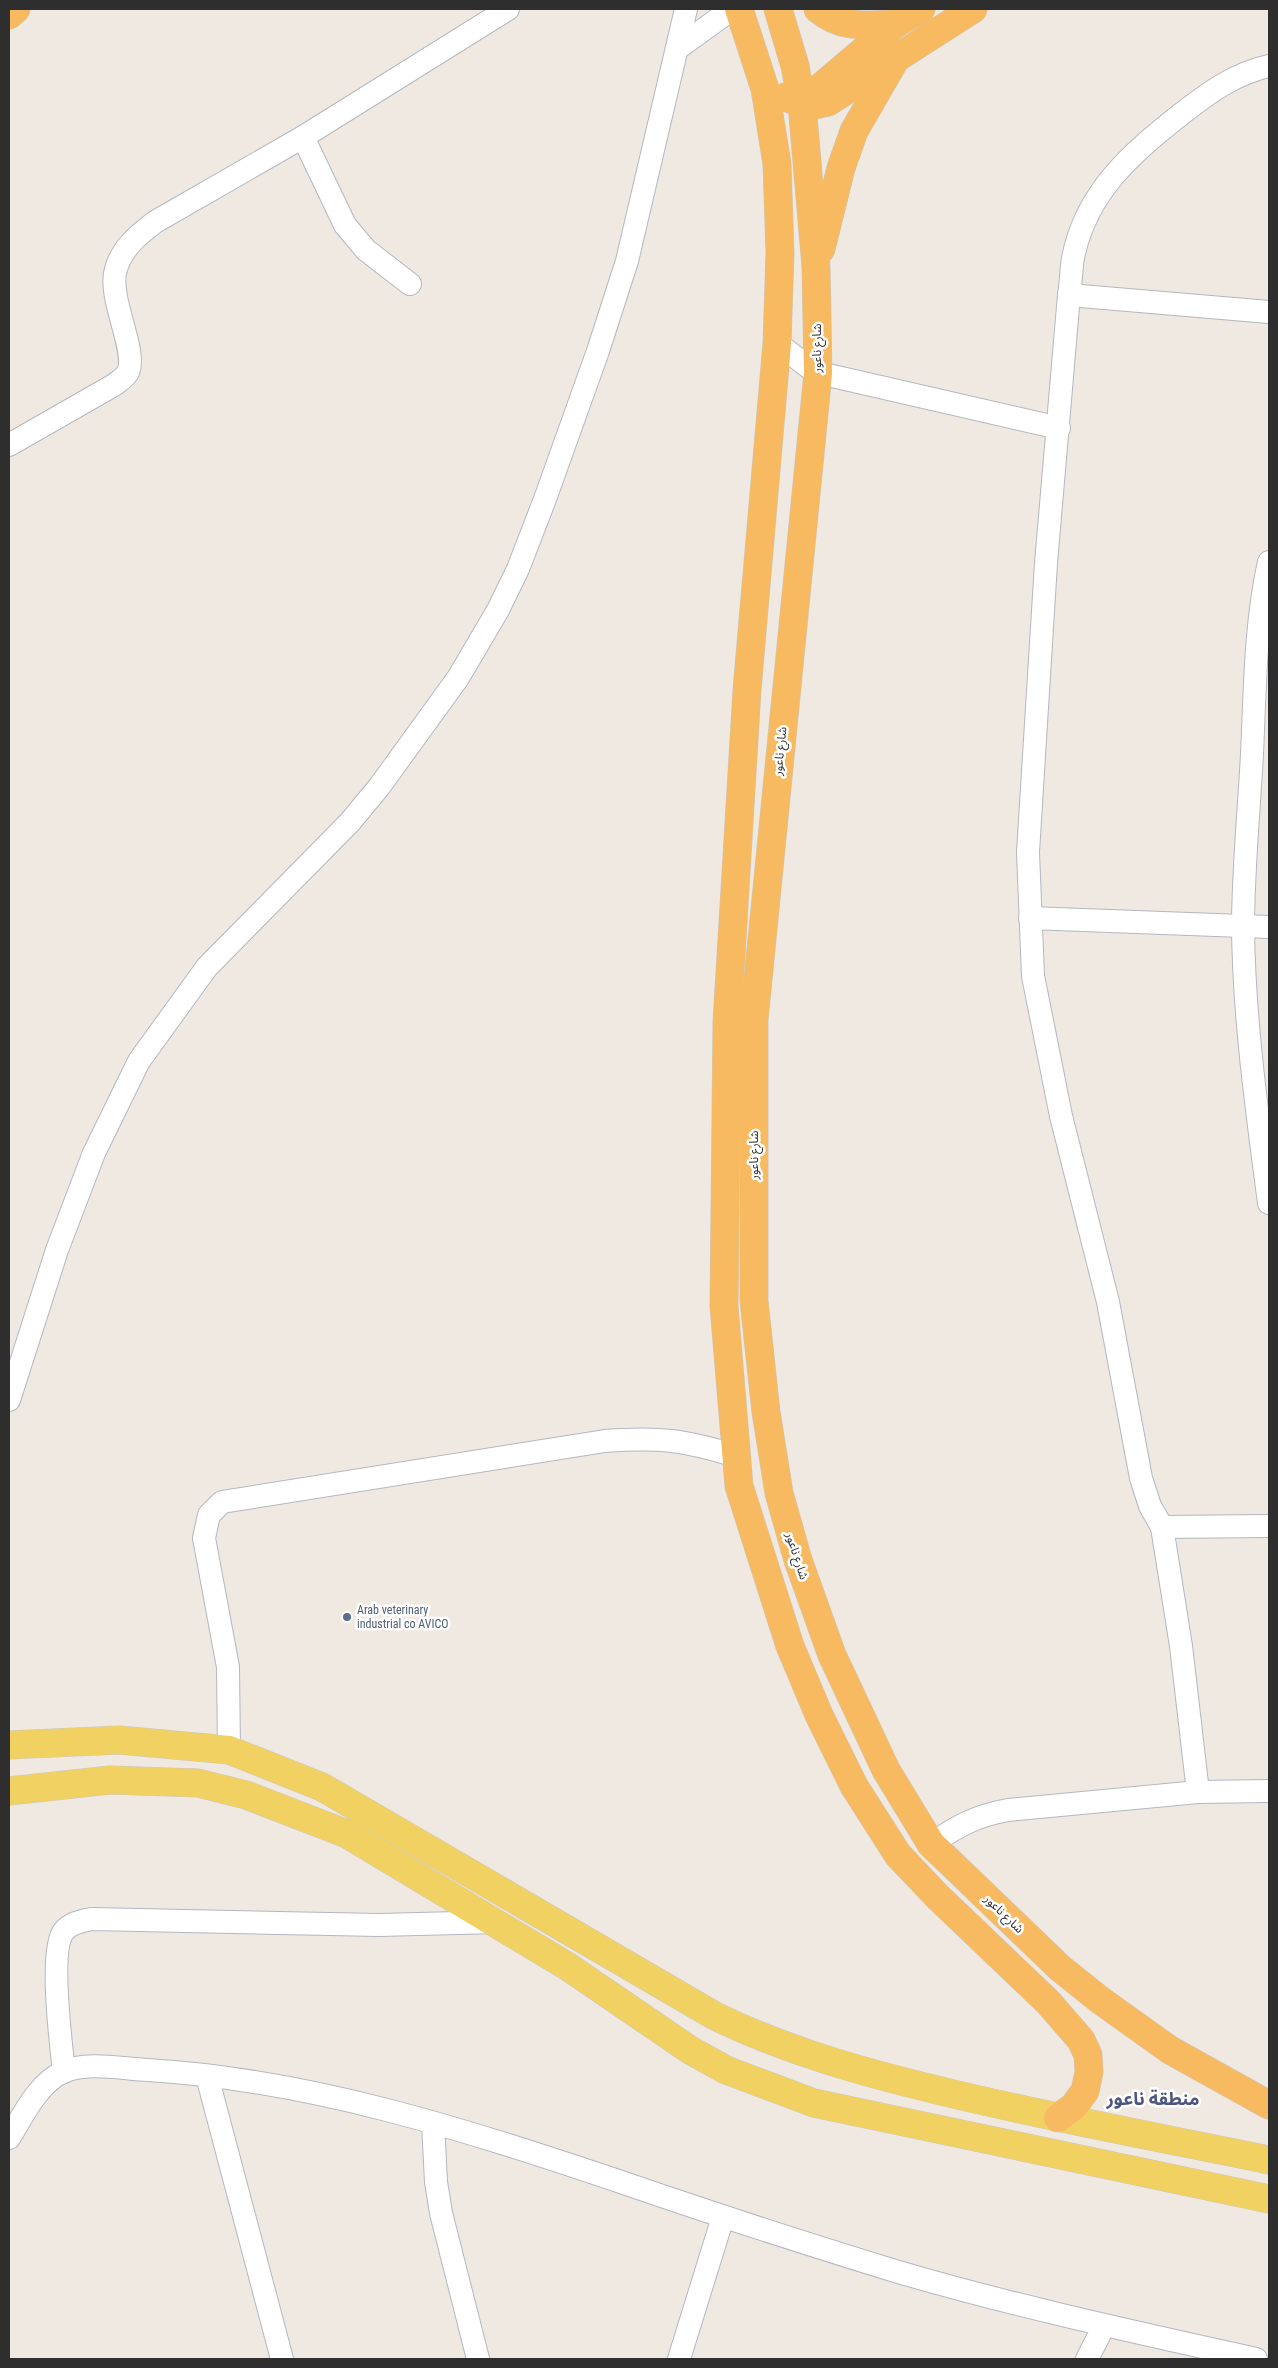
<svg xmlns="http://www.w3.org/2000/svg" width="1278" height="2368" font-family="'Roboto Condensed','Noto Sans Arabic',sans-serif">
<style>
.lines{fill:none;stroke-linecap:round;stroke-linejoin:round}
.minor-casing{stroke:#b4b7c1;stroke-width:24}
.primary-casing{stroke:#c9c9c9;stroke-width:29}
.trunk-casing{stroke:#c9c9c9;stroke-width:29}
.minor{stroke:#fff;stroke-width:22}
.primary{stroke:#f2d163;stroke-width:28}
.trunk{stroke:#f8ba60;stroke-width:28}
.service-dot{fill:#5c6f8a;stroke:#fff;stroke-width:2}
.labels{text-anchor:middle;stroke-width:5;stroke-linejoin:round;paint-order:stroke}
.street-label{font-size:12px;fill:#2e2e2e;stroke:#fff}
.service-label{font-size:12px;fill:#4e5e75;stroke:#fff;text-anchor:start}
.district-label{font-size:18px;font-weight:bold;fill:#4d5680;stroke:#fff}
</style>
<rect width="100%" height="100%" fill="#efe9e1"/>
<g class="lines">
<g class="minor-casing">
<g id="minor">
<polyline points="678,48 732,9"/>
<path d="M1269,66C1235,73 1207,94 1180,115C1131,154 1086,192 1073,258C1071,270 1071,283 1069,295L1046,563L1028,852L1033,976L1061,1116L1108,1302L1141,1478L1150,1506L1162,1527L1269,1526"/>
<polyline points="303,137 345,225 366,250 410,284"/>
<polyline points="1069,295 1269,312"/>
<polyline points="777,343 815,372 1059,428"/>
<path d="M9,445L114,385C119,381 125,378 128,372C138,351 107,297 116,269C122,248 138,235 155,222L303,137L508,9"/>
<path d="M1269,562C1255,625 1255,690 1252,754C1249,812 1243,870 1243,928C1244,1020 1257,1111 1269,1203"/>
<polyline points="1030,918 1269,927"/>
<polyline points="9,1400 57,1250 94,1153 139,1061 207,967 350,822 379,787 458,678 498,610 518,569 545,499 598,351 627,261 686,9"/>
<polyline points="1162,1527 1181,1646 1198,1792"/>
<path d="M229,1750L228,1667L204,1538L209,1515L222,1502L605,1441C659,1437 685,1440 736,1456"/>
<path d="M931,1844C958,1826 975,1816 1008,1810L1198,1792L1269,1791"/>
<path d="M64,2072C61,2045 49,1949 64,1931C70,1923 82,1921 91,1919L379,1925L497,1922"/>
<polyline points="207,2076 282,2359"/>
<polyline points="433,2123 436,2182 441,2213 478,2359"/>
<path d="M9,2138C23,2116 38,2083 63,2072C88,2061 122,2069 148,2070C313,2080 469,2131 624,2183C714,2214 804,2243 895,2271C1014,2306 1135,2332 1256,2359"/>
<polyline points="679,2359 723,2217"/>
<polyline points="1087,2359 1104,2326"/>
</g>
</g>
<g class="primary-casing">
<g id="primary">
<path d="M9,1745L119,1740L229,1750L322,1787L715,2016C793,2054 877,2076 962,2096C1064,2120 1167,2139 1269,2160"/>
<polyline points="9,1791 110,1780 198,1783 246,1795 347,1834 567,1966 690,2050 726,2070 814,2103 1269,2199"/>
</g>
</g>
<g class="trunk-casing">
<g id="trunk">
<polyline points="739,9 765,89 777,164 780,253 777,343 747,690 727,1022 724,1306 739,1486 790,1646 819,1715 854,1786 898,1855 938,1897 1048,2002 1081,2040 1088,2055 1089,2072 1085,2091 1074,2106 1058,2118"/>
<polyline points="778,9 795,66 802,104 816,267 818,373 754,1020 754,1301 766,1412 779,1493 798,1560 832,1655 886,1770 931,1844 1060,1968 1100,2000 1170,2050 1269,2105"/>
<path d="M818,9C842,29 865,25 895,24"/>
<polyline points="9,15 16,9"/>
<polyline points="785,97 810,106 828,102 973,9"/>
<polyline points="803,102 895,24 921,9"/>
<polyline points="821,249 841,168 854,131 895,60"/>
</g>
</g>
<use href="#minor" class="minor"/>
<use href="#primary" class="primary"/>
<use href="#trunk" class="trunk"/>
</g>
<circle class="service-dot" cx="347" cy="1617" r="5"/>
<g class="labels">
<g class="street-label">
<text transform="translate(817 348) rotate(-90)" y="4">شارع ناعور</text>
<text transform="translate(780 751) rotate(-84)" y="4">شارع ناعور</text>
<text transform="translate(754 1155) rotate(-90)" y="4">شارع ناعور</text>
<text transform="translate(797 1556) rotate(72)" y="4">شارع ناعور</text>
<text transform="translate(1004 1914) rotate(44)" y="4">شارع ناعور</text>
</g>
<g class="service-label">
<text x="357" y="1614">Arab veterinary<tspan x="357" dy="14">industrial co AVICO</tspan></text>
</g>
<g class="district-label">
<text x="1153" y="2105">منطقة ناعور</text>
</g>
</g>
<rect width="1278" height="2368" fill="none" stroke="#2e2e2e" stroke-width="20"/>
</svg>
